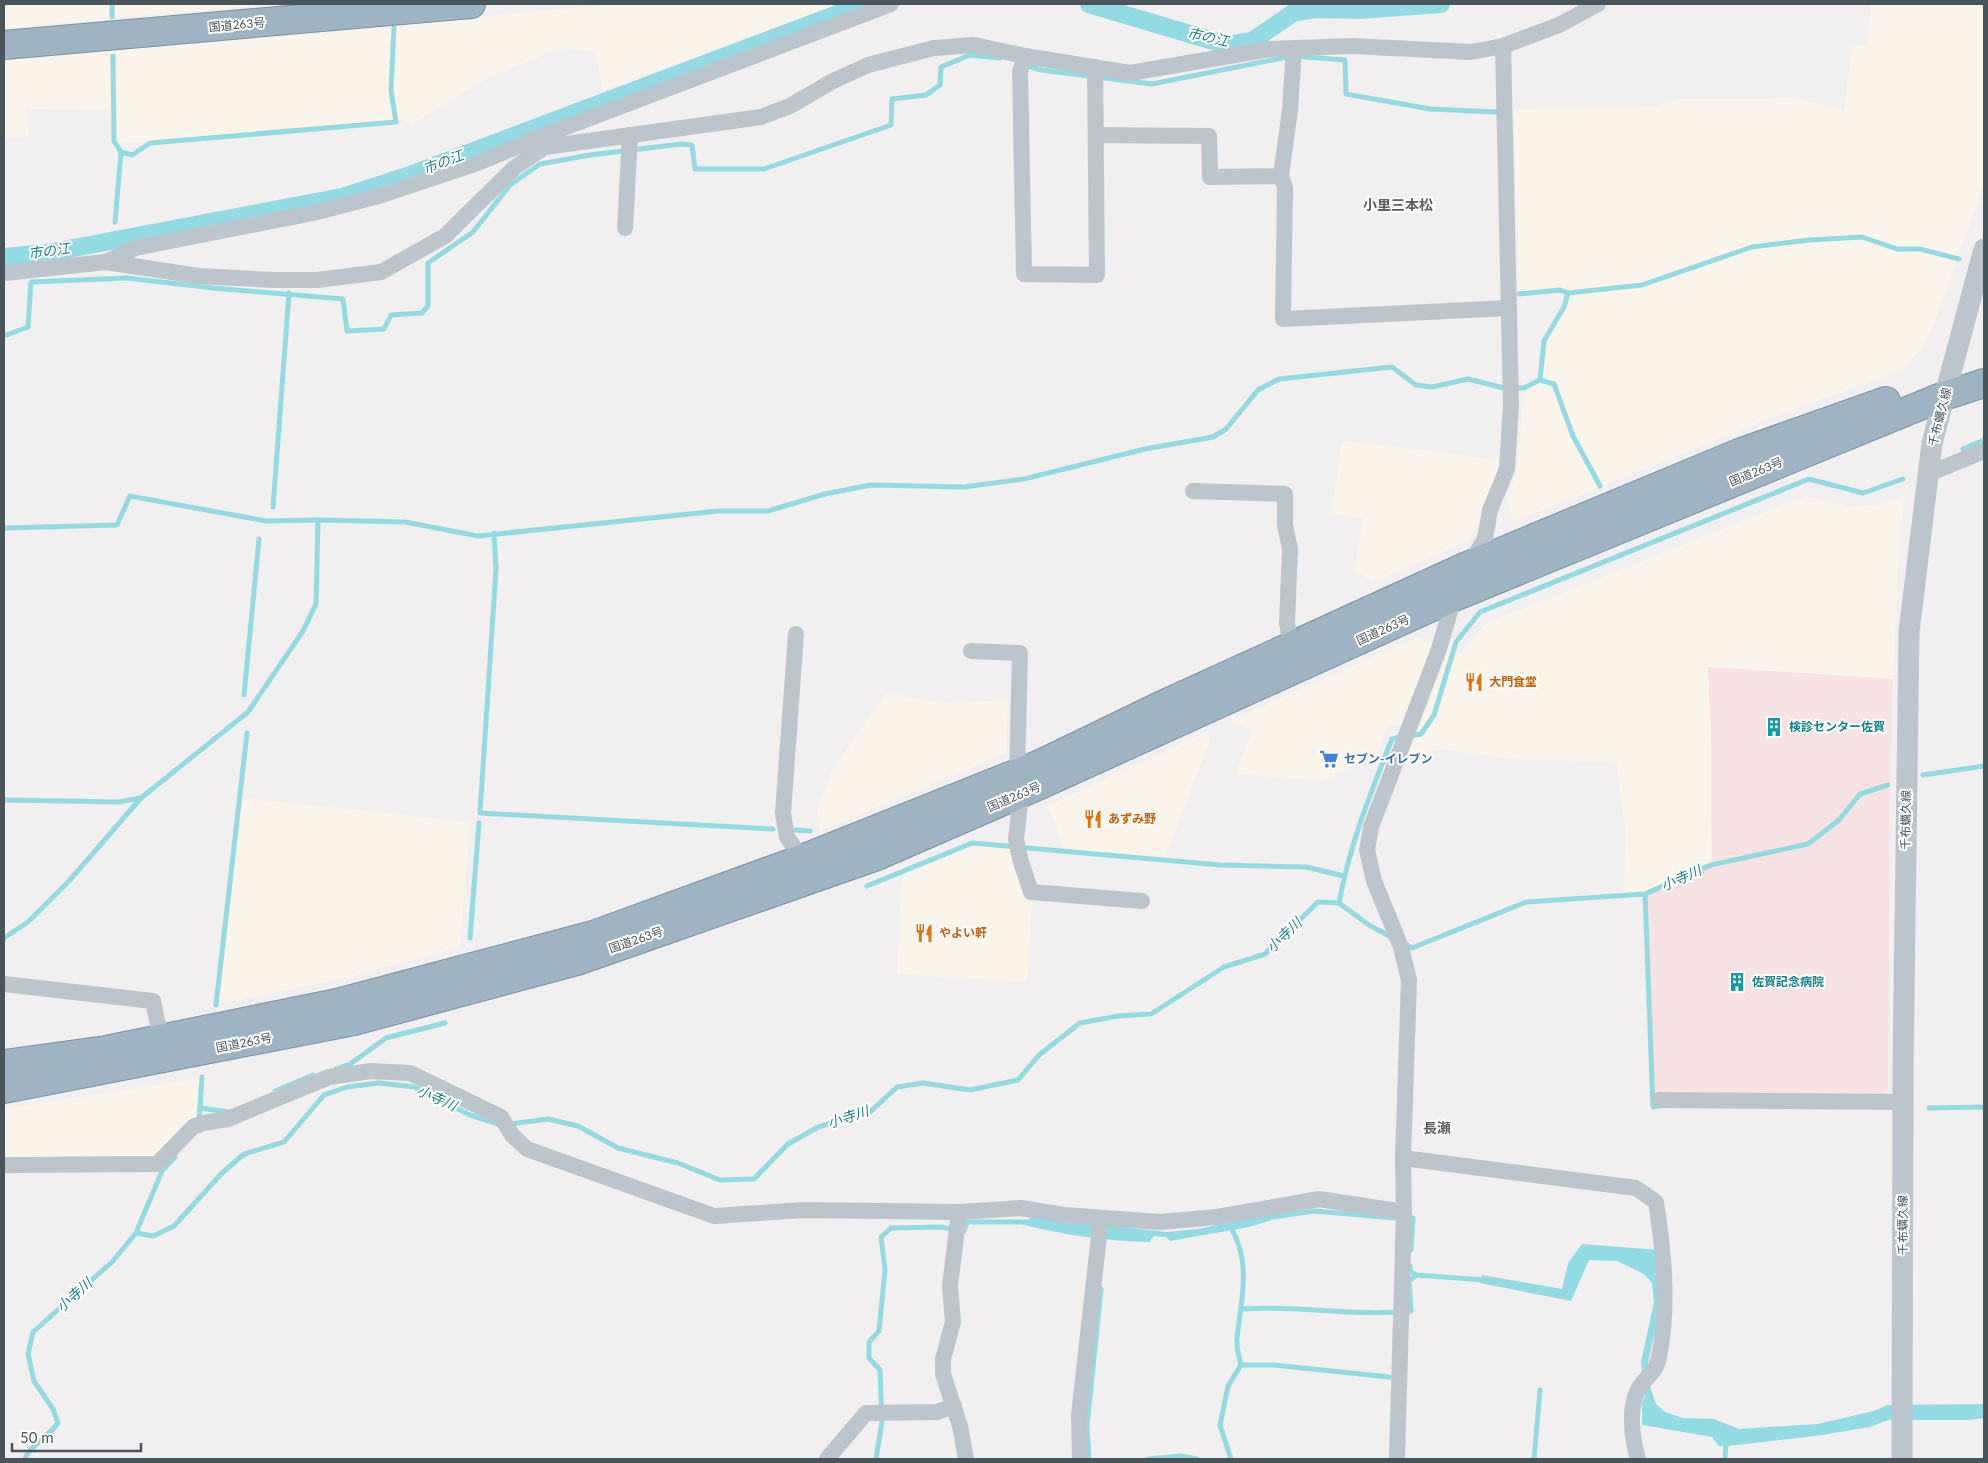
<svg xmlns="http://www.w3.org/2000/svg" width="1988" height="1463" font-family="Lato,'Noto Sans JP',sans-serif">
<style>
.commercial{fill:#faf4ea}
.medical{fill:#f8e2e3}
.water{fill:#93dbe3}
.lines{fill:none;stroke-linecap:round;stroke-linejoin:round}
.stream{stroke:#93dbe3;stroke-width:5}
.canal{stroke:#93dbe3;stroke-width:18}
.trunk-casing{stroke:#7792a5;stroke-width:30}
.minor{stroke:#bcc5cb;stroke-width:16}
.tertiary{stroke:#bcc5cb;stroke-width:21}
.trunk{stroke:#9eb4c2;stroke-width:28}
.labels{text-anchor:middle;stroke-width:4;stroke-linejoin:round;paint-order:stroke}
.street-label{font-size:12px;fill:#49545b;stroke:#fff}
.food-label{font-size:12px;font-weight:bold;fill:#c56008;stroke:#fff;text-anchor:start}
.culture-label{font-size:12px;font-weight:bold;fill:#0d838f;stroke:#fff;text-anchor:start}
.shop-label{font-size:12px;font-weight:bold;fill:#366cbe;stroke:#fff;text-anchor:start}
.water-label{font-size:14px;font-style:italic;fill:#19828e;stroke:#fff}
.neighbourhood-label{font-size:14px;font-weight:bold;fill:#5c6063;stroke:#fff}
</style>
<rect width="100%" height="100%" fill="#f1efef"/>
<g class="commercial">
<polygon points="4,4 277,4 4,28"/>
<polygon points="618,4 839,4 603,90 595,52 559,48 482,81 411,125 404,120 115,144 113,110 26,109 29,136 4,138 4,60"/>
<polygon points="1871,4 1984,4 1984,184 1931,332 1921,349 1908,364 1889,375 1770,418 1513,522 1507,501 1517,469 1524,388 1540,380 1544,341 1564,307 1568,293 1560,290 1519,294 1514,109 1657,107 1677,99 1765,99 1794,97 1844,111 1852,45 1867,46"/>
<polygon points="1342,441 1434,451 1500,461 1479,521 1469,541 1373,582 1354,570 1363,518 1331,514"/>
<polygon points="1806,496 1848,507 1879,505 1905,496 1900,534 1893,679 1708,667 1711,731 1712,861 1646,891 1624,893 1625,829 1616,761 1522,760 1442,749 1405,758 1414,742 1447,654 1461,654 1486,623"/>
<polygon points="1418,637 1432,645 1403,724 1386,727 1379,752 1324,781 1236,774 1252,729 1230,721"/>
<polygon points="886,693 942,703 1008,700 1006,753 820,831 817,808 833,769"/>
<polygon points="1207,732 1210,741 1165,857 1064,849 1048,806"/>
<polygon points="242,798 470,822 460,947 350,977 218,1004"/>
<polygon points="1019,845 1033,890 1027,982 897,974 902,876 973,846"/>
<polygon points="200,1078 195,1120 157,1160 4,1159 4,1109"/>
</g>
<polygon class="medical" points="1708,667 1893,679 1890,782 1888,1090 1880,1095 1880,1109 1662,1108 1655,1098 1646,891 1712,861 1711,731"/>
<g class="water">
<path d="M1259,1216L1272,1220L1249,1227L1170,1241L1166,1237L1154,1236L1149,1242C1105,1241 1063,1235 1021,1224L1032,1217L1167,1232L1198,1229Z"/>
<polygon points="1582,1244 1659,1250 1661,1303 1648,1363 1650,1387 1656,1404 1665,1412 1683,1418 1714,1419 1739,1429 1817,1424 1874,1411 1887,1405 1984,1404 1984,1418 1969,1420 1888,1420 1870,1427 1822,1435 1728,1446 1719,1446 1712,1437 1642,1425 1642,1403 1645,1396 1641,1362 1654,1302 1652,1283 1644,1274 1617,1261 1589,1260 1571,1301 1480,1283 1482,1275 1562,1289 1568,1263"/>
</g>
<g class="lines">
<g class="stream">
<polyline points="112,4 112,17"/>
<polyline points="113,56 114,141 121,152"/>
<polyline points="1025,65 1041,70 1152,84 1292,56 1345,60 1346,94 1430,109 1496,112"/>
<polyline points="115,222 121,152 132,155 150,143 396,122 391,90 394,28"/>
<polyline points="1519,294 1560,290 1568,293 1642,285 1752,247 1809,240 1862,237 1897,249 1920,249 1959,259"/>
<polyline points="4,336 28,327 31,282 127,278 213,288 343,299 347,331 384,329 391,315 422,313 428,306 428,263 473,232 510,185 540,164 590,155 681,144 692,145 695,169 764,169 891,125 892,99 926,95 940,85 941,67 970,55 1000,58"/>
<polyline points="1540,380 1554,384 1573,436 1600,486"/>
<polyline points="1963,449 1984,440"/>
<polyline points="273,507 289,293"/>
<polyline points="4,528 117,525 130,496 266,521 318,520"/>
<polyline points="494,533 496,569 480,813 773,829"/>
<polyline points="244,695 259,539"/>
<polyline points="1410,736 1421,734 1434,715 1456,642 1480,612 1809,479 1863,493 1903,479"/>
<polyline points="1923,775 1984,766"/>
<polyline points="4,800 119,802 140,798"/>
<polyline points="796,830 810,831"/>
<polyline points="867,886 972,843 1220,865 1306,867 1344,876"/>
<polyline points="1645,894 1653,1107 1660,1106"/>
<path d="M1339,903C1349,846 1371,792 1392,739L1401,737"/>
<polyline points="4,938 28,922 69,881 141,798 248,712 303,631 316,604 318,520 405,522 478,536 718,511 768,511 825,494 871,485 964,487 1024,479 1145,449 1213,437 1226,429 1258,390 1279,379 1392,367 1416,385 1432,387 1468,379 1504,388 1524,388 1540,380 1544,341 1564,307 1568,293"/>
<polyline points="470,938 479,823"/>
<polyline points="1405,944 1412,948 1526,902 1645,894 1711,865 1808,844 1839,820 1860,794 1888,785"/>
<polyline points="216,1005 247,733"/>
<polyline points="336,1069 350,1064 386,1038 445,1023"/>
<polyline points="275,1091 313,1075"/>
<polyline points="200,1108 229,1112"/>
<polyline points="1929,1108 1984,1107"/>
<polyline points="199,1122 202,1077"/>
<polyline points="510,1124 548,1119 578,1126 618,1148 678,1163 720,1180 754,1179 788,1144 818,1127 870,1112 897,1087 923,1083 970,1090 1018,1080 1039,1055 1080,1023 1118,1016 1151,1014 1224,967 1265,954 1318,902 1339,903 1369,925 1393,938"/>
<polyline points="1406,1218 1413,1218 1411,1250"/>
<polyline points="1259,1219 1314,1211 1395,1218"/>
<path d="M1231,1228C1252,1263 1241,1301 1237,1338C1236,1347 1239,1357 1241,1365L1228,1386L1220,1425L1231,1459"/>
<polyline points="964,1231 967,1222 1031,1222"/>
<polyline points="136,1233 162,1171 175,1157"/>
<polyline points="1410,1266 1410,1271 1416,1275 1485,1280"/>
<path d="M1243,1309C1299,1305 1355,1317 1411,1311L1409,1281L1416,1275"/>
<polyline points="1241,1365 1274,1365 1389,1377"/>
<path d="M25,1459C28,1448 50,1435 58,1423L53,1409L34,1381L28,1354L33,1332L112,1262L136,1233L153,1236L174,1226L222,1173L244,1154L284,1142L324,1095L347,1087L379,1083L414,1087L470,1115L501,1125"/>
<polyline points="876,1459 882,1422 880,1370 869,1358 869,1342 879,1331 885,1270 881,1237 891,1228 942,1227 954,1230"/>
<polyline points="1089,1459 1087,1426 1101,1289"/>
<polyline points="1149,1459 1180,1456 1197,1459"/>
<polyline points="1534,1459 1540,1390"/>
<polyline points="1725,1459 1726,1441"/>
</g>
<g class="canal">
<polyline points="1089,4 1227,45 1252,41 1293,13 1316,9 1359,10 1441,4"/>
<polyline points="4,257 47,253 342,197 413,174 864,4"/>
</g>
<g class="trunk-casing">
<g id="trunk">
<polyline points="4,45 471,4"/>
<polyline points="4,1064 106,1050 337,1003 593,935 802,859 1040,764 1160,706 1467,566 1739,453 1886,401"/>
<polyline points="4,1089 354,1021 577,961 877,856 1040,785 1454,597 1944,396 1984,383"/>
</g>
</g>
<g class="minor">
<polyline points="1025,56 1020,72 1024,274 1097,275 1095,67"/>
<polyline points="1096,135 1209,136 1210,177 1281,176 1290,110 1294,48"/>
<polyline points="1281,176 1285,188 1283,319 1509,308"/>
<polyline points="625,228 630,135"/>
<polyline points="106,262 135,248 318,212 382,195 475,164 553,132 891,4"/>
<polyline points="4,273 106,262 199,276 274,280 317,280 381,272 445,236 514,168 545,147 761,117 790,106 833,81 868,65 934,48 974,45 1025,56 1130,73 1270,49 1352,46 1471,52 1503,46 1559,25 1598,4"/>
<polyline points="1928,474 1984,451"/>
<polyline points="1193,491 1285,494 1285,525 1290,549 1287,623 1291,646"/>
<polyline points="1470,563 1485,539 1490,510 1507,469 1511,405 1503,46"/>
<polyline points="796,634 783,813 787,837 802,859"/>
<polyline points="971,651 1020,653 1017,773"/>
<polyline points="1021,794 1016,839 1020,859 1031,892 1142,901"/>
<polyline points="4,984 153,1001 161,1039"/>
<polyline points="1659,1100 1903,1102"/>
<path d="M1403,1158L1636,1188L1656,1202C1664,1253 1669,1307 1659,1357C1656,1373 1649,1374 1641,1385C1627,1404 1632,1439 1638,1459"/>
<polyline points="4,1165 157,1164 193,1127 203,1123 228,1119 329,1077 371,1071 410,1073 501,1117 512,1135 527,1149 714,1216 804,1210 959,1212 1021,1208 1064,1215 1160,1222 1217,1217 1319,1199 1404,1212"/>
<polyline points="959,1212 950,1286 953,1322 943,1359 943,1374 960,1426 966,1459"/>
<polyline points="827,1459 866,1413 937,1412 954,1406"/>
<polyline points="1080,1459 1079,1415 1101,1218"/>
<polyline points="1397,1459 1404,1212 1403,1158 1409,980 1401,947 1374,881 1367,850 1371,827 1439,649 1455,594"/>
</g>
<polyline class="tertiary" points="1902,1459 1903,1068 1909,632 1932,443 1984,249"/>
<use href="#trunk" class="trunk"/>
</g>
<defs>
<g id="restaurant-bare" transform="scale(1.5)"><path d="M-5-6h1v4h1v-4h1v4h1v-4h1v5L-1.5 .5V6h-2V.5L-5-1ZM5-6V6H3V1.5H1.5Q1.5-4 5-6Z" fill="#e8710a" stroke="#fff" stroke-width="2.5" paint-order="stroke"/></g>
<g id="building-bare" transform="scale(1.5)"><path d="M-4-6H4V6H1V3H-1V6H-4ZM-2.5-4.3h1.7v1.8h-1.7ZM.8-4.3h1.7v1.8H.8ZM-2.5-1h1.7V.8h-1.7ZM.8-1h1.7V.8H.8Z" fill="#0f9aa8" stroke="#fff" stroke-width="2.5" paint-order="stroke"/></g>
<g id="supermarket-bare" transform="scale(1.5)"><path d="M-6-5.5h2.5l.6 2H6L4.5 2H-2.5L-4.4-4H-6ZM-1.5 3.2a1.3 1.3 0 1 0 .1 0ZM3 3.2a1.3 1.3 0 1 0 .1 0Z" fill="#3f7fe0" stroke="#fff" stroke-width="2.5" paint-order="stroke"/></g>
</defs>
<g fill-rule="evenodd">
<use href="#restaurant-bare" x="1474" y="682"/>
<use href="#building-bare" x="1774" y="727"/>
<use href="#supermarket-bare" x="1329" y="759"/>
<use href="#restaurant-bare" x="1093" y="819"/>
<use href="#restaurant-bare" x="924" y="933"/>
<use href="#building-bare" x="1737" y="982"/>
</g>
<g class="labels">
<g class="street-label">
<text transform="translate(237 25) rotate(-5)" y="4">国道263号</text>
<text transform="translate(1940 417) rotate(-76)" y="4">千布蠣久線</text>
<text transform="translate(1756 472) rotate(-22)" y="4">国道263号</text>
<text transform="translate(1383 630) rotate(-24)" y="4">国道263号</text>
<text transform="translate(1014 797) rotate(-23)" y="4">国道263号</text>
<text transform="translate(1906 820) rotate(-89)" y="4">千布蠣久線</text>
<text transform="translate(636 940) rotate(-19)" y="4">国道263号</text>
<text transform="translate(244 1043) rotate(-11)" y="4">国道263号</text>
<text transform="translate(1903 1225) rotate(-90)" y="4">千布蠣久線</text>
</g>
<g class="food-label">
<text x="1489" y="686">大門食堂</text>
<text x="1108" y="823">あずみ野</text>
<text x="939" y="937">やよい軒</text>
</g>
<g class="culture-label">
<text x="1789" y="731">検診センター佐賀</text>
<text x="1752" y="986">佐賀記念病院</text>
</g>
<g class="shop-label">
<text x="1344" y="763">セブン-イレブン</text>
</g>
<g class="water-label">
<text transform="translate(1208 37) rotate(13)" y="5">市の江</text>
<text transform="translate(443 162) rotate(-21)" y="5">市の江</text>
<text transform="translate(49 251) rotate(-8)" y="5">市の江</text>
<text transform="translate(1681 878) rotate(-24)" y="5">小寺川</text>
<text transform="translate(1284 935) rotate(-44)" y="5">小寺川</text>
<text transform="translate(437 1098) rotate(24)" y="5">小寺川</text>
<text transform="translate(848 1117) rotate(-18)" y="5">小寺川</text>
<text transform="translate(74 1295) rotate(-42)" y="5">小寺川</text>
</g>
<g class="neighbourhood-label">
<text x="1398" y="210">小里三本松</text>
<text x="1437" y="1133">長瀬</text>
</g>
</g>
<rect width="1988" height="1463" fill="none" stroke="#49545b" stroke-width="10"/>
<path d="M12 1443v8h129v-8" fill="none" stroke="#49545b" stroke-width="2.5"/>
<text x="20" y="1443" font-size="15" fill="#49545b" stroke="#ffffff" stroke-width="4" paint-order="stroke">50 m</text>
</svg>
